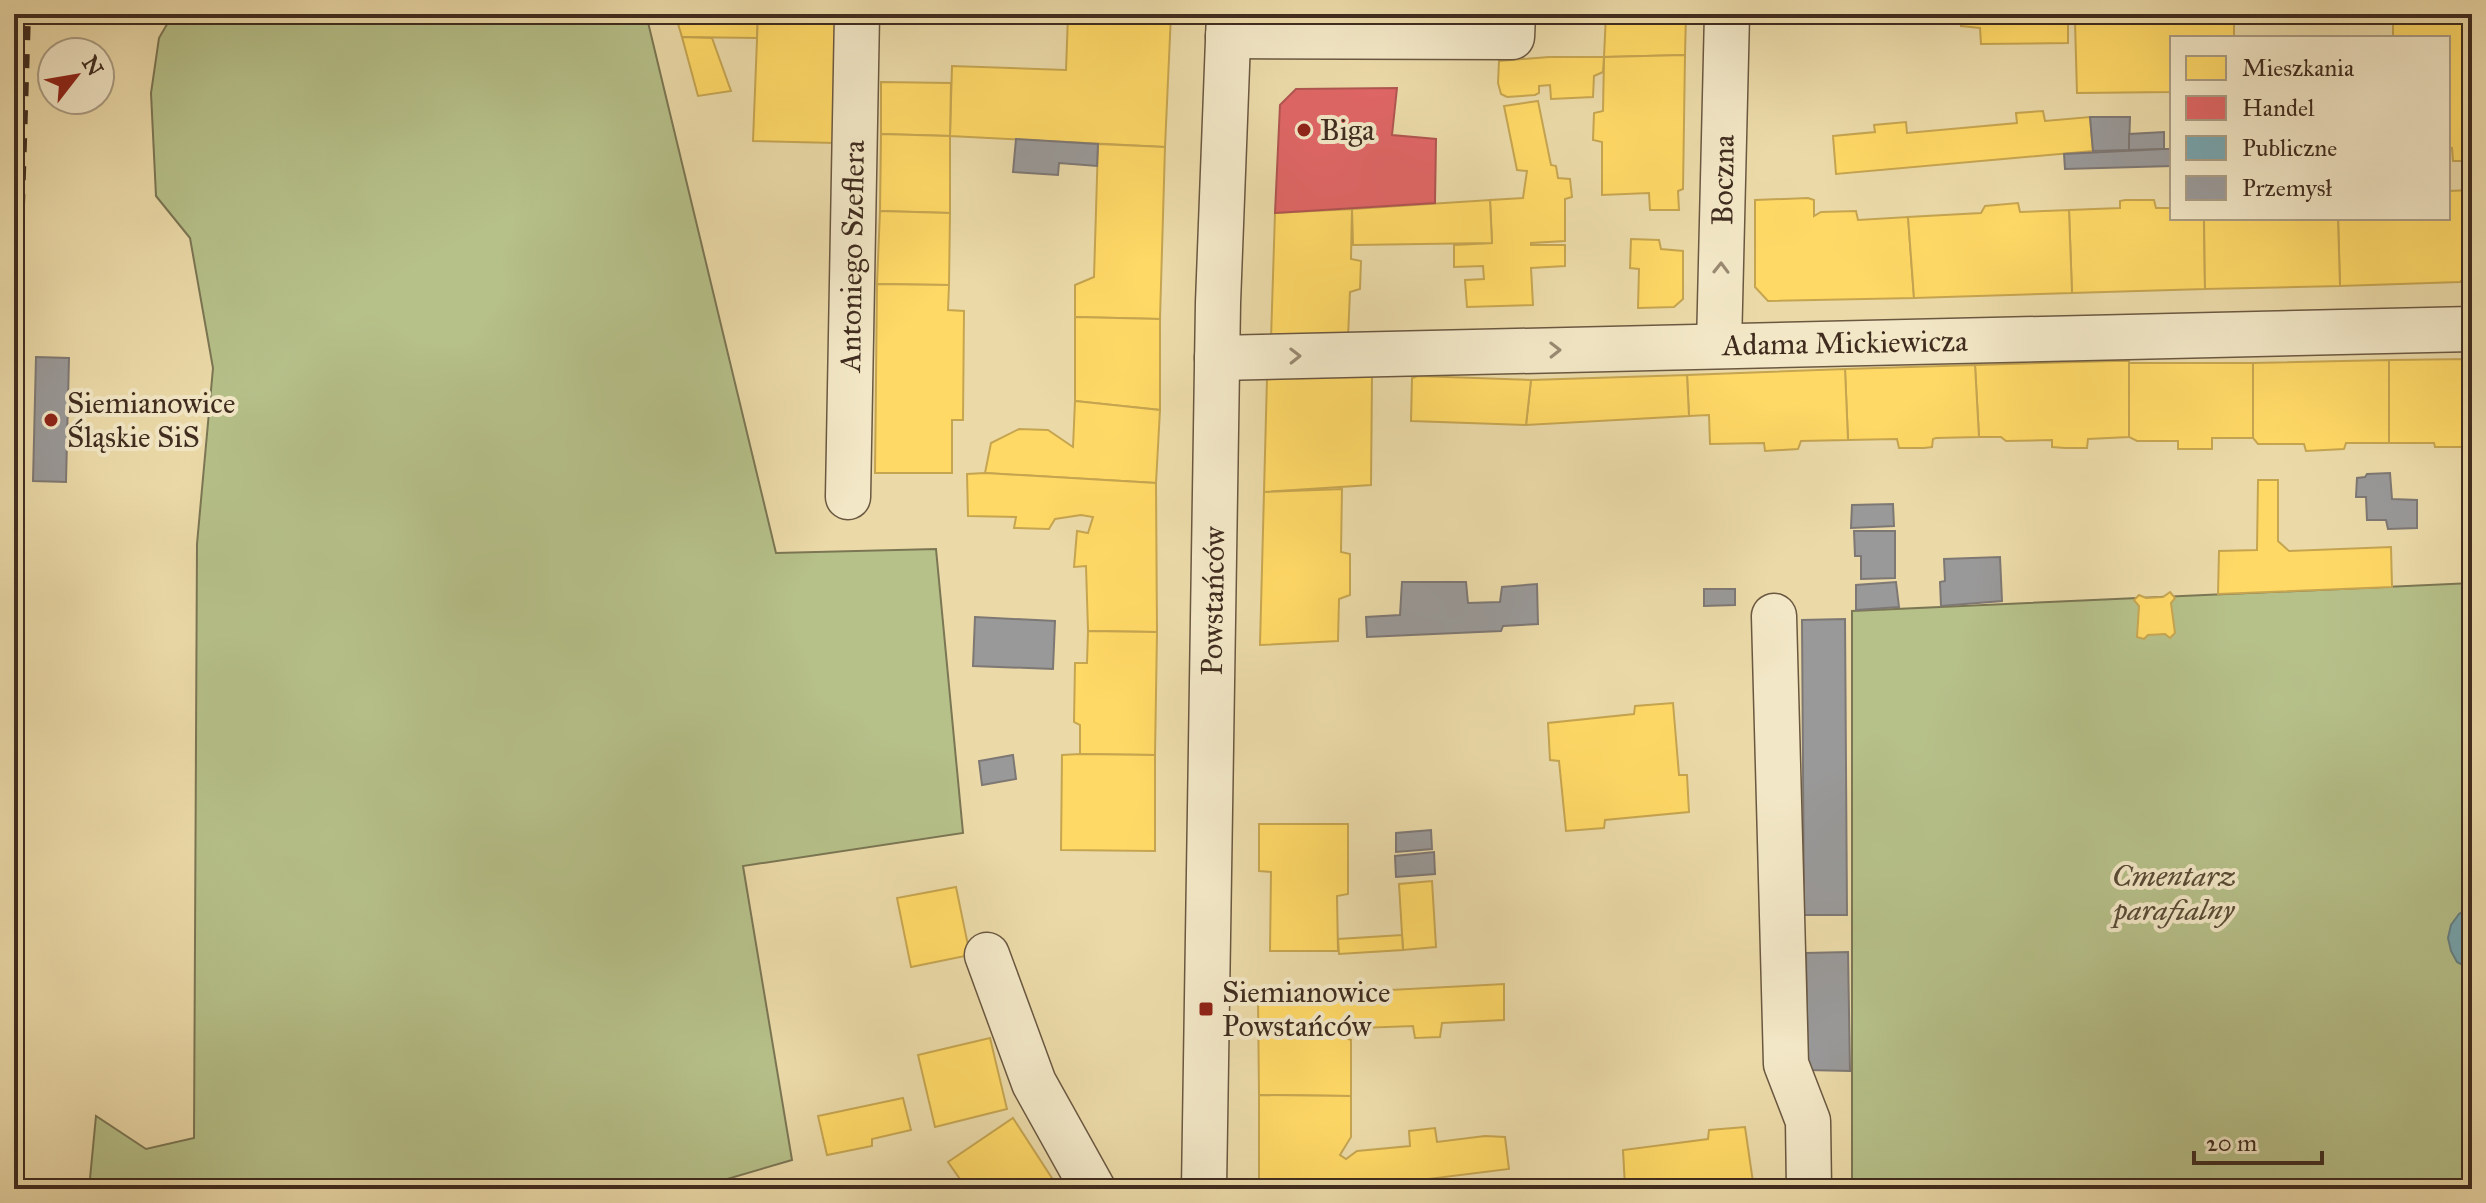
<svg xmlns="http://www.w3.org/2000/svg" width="2486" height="1203" font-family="'IM FELL Great Primer',serif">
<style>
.green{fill:#b6c089;stroke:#7b7654;stroke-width:2}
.homes{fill:#ffd966;stroke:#c6a551;stroke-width:2}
.shops{fill:#e06666;stroke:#b05551;stroke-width:2}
.public{fill:#76a5af;stroke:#668184;stroke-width:2}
.industry{fill:#999;stroke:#7e7874;stroke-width:2}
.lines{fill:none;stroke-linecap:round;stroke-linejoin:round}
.minor-casing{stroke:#6b5841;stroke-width:47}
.minor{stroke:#f2e7c6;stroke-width:44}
.rail{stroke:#402c1f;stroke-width:6;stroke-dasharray:14 14;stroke-linecap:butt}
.oneway{stroke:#998a72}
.poi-dot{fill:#8f2418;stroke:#f2e7c6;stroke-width:3}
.labels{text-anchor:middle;stroke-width:8;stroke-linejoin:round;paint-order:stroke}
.poi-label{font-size:30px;fill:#402c1f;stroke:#f2e7c6;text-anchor:start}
.street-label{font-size:30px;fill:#402c1f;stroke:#f2e7c6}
.park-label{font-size:30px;font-style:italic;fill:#584a34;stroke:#f2e7c6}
</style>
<rect width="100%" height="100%" fill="#ebdaa8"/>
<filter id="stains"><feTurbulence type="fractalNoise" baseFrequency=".0025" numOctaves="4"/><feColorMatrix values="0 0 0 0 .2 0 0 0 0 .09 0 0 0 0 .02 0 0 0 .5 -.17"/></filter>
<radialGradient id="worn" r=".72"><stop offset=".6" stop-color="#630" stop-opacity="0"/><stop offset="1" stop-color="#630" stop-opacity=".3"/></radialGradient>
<g class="green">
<polygon points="173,14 646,14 776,553 936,549 963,833 743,866 792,1160 693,1189 89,1189 96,1116 146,1149 194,1138 197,544 213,368 190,238 156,196 151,93 159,38"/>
<polygon points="2472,583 2472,1189 1852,1189 1852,611"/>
</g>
<g class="homes">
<polygon points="675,14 758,14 757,38 682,37"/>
<polygon points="758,14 837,14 835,143 753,141"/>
<polygon points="1028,14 1171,14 1165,147 950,136 952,66 1066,70 1068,15"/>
<polygon points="1606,14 1686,14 1685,55 1604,57"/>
<polygon points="1961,14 2037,14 2037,23 2068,24 2068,43 1981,44 1980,28 1961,26"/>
<polygon points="2091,14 2234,14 2234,38 2172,38 2172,92 2077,93 2075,22 2090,21"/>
<polygon points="2393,14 2471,14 2472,161 2453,161 2452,148 2448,148 2448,38 2393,38"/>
<polygon points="682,37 712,38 731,91 698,96"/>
<polygon points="1685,55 1683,189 1678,191 1679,210 1650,210 1649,193 1602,195 1602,142 1593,140 1594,113 1603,111 1604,57"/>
<polygon points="1549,57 1604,57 1603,72 1594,76 1593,97 1551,99 1550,85 1539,86 1539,93 1535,95 1507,97 1501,94 1498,83 1499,61"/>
<polygon points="881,82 951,83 950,136 881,134"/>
<polygon points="1538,101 1551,165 1556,166 1558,178 1570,179 1572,197 1565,199 1565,241 1531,243 1531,245 1565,245 1565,266 1531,268 1533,305 1467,307 1465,280 1484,279 1483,266 1454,267 1454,245 1492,243 1490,200 1523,198 1527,171 1517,170 1504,106"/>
<polygon points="2043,111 2045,121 2090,117 2093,151 1836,174 1833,136 1875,132 1874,125 1906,122 1907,133 2017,123 2016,113"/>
<polygon points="881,134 950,136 950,213 880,211"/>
<polygon points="1098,144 1165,147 1160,319 1075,317 1075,285 1094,277"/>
<polygon points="2472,190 2472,271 2460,282 2340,286 2338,218 2448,218 2448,191"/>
<polygon points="1808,198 1814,200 1814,216 1821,212 1856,211 1858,220 1908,217 1914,298 1768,301 1755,287 1755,200"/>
<polygon points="1490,200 1492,243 1353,245 1352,209"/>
<polygon points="2125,200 2154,200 2156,208 2172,208 2172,218 2204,218 2205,289 2072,293 2069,210 2120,208 2120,201"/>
<polygon points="2018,203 2020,212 2069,210 2072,293 1914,298 1908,217 1981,213 1985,206"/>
<polygon points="1352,209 1351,259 1361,261 1360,289 1350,292 1348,338 1271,339 1275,213"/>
<polygon points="880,211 950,213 949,285 877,284"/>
<polygon points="2204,218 2338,218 2340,286 2205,289"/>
<polygon points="1631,239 1659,240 1661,249 1683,251 1683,299 1674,307 1638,308 1639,269 1630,268"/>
<polygon points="877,284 949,285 948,310 964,311 963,420 952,420 952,473 875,473"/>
<polygon points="1075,317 1160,319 1160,410 1075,401"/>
<polygon points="2472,359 2472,447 2435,447 2434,443 2389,443 2389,360"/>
<polygon points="2389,360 2389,443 2346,443 2344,449 2306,451 2304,444 2258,444 2253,438 2253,363"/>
<polygon points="2114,361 2129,361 2129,437 2088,439 2087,448 2065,448 2052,447 2052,440 2006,441 2001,437 1979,437 1975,365"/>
<polygon points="2129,363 2253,363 2253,438 2212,438 2212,449 2178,449 2178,441 2137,441 2129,437"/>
<polygon points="1975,365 1979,437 1936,438 1933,439 1932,447 1924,448 1899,448 1897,439 1848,440 1845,369"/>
<polygon points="1845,369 1848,440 1801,441 1798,449 1765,451 1764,443 1710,444 1709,415 1689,416 1687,375"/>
<polygon points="1687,375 1689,416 1526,425 1531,380"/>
<polygon points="1372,376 1371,485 1264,492 1267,378"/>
<polygon points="1418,376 1531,380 1526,425 1411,421 1412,378"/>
<polygon points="1075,401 1160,410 1156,483 985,473 991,443 1019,429 1048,430 1073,447"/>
<polygon points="985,473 1156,483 1157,632 1088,631 1086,566 1074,567 1077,531 1088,533 1093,517 1081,515 1055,519 1049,529 1014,528 1016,517 968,516 967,474"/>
<polygon points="2258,480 2278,480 2278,541 2289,551 2391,547 2392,587 2218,594 2219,551 2257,550"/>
<polygon points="1342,489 1341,552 1350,554 1350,595 1339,599 1338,641 1260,645 1264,492"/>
<polygon points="2170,592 2175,598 2171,603 2175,633 2170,638 2165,634 2148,635 2144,639 2137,637 2139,606 2134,600 2139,595 2146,598 2163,597"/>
<polygon points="1088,631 1157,632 1155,755 1080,754 1080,725 1074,722 1075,663 1087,663"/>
<polygon points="1673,703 1679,775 1687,775 1689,812 1605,820 1604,828 1566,831 1559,761 1550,760 1548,723 1634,714 1635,706"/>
<polygon points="1080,754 1155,755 1155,851 1061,850 1062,755"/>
<polygon points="1259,824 1348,824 1348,894 1337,896 1338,951 1270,951 1271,872 1259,871"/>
<polygon points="1432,881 1436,947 1403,950 1399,884"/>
<polygon points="956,887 970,955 911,967 897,898"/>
<polygon points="1402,935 1403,950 1339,954 1338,939"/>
<polygon points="1504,984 1504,1020 1442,1023 1440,1037 1415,1038 1413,1026 1360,1028 1347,1020 1342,1025 1346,1038 1351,1040 1351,1096 1259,1095 1258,997"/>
<polygon points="990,1038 1007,1109 935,1127 918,1055"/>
<polygon points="1259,1095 1351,1096 1351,1137 1340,1155 1346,1159 1357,1151 1410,1146 1409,1131 1435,1128 1437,1142 1485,1136 1505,1137 1509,1169 1348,1189 1259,1189"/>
<polygon points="903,1098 911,1130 872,1139 872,1146 827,1155 818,1116"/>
<polygon points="1013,1118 1059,1189 967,1189 948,1162"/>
<polygon points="1745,1127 1754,1189 1625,1187 1623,1150 1708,1139 1709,1130"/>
</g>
<polygon class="shops" points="1397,88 1392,135 1436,139 1435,203 1275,213 1280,105 1296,89"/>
<polygon class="public" points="2470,907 2472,907 2472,970 2457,962 2451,951 2448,938 2451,925 2459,914"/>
<g class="industry">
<polygon points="2090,117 2130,117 2129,150 2093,151"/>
<polygon points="2164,132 2164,149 2129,150 2129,134"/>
<polygon points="1016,139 1098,144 1097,166 1059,163 1058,175 1013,172"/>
<polygon points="2164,149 2172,149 2172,166 2065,169 2064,154"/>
<polygon points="36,357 69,358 66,482 33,481"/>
<polygon points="2390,473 2392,499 2417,500 2417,528 2388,529 2386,520 2367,520 2366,497 2356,497 2357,478 2365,477 2367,474"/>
<polygon points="1893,504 1894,526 1851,528 1852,505"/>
<polygon points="1854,531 1895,531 1895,578 1861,579 1861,556 1855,556"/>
<polygon points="2000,557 2002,601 1941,606 1940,582 1945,581 1944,559"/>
<polygon points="1402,582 1466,582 1468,603 1500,602 1502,587 1537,584 1538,624 1503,626 1501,631 1367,637 1366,617 1400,615"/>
<polygon points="1896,582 1899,607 1856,610 1856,585"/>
<polygon points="1704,589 1735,589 1735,605 1704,606"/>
<polygon points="975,617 1055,621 1053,669 973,666"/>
<polygon points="1845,619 1847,915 1804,915 1802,620"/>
<polygon points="1013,755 1016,779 982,785 979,761"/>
<polygon points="1431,830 1432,849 1396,852 1396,833"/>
<polygon points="1434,852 1435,874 1396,877 1395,856"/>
<polygon points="1848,952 1850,1071 1808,1070 1806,953"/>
</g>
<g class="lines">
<g class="minor-casing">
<g id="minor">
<polyline points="1228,36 1512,37 1513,14"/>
<polyline points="1719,346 1727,14"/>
<polyline points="1217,358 2472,329"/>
<polyline points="848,497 857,14"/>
<polyline points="1774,616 1786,1064 1808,1121 1809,1189"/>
<polyline points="987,955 1034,1083 1093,1189"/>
<polyline points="1204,1189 1218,303 1229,14"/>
</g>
</g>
<use href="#minor" class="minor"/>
<polyline class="rail" points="14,460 28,14"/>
</g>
<defs><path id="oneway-chevron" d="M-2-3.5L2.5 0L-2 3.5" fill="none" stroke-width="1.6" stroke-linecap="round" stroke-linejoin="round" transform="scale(2)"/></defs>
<g class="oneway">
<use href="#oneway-chevron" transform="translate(1721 268) rotate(-89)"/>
<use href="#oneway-chevron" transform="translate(1555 350) rotate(-1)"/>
<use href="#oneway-chevron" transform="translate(1295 356) rotate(-1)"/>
</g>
<g class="poi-dot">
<circle cx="1304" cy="130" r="8"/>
<circle cx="51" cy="420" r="8"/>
<rect x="1198" y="1001" width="16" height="16" rx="4"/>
</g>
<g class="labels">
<g class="poi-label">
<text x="1320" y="140">Biga</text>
<text x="67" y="413">Siemianowice<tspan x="67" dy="34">Śląskie SiS</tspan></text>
<text x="1222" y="1002">Siemianowice<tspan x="1222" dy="34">Powstańców</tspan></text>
</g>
<g class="street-label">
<text transform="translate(1723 180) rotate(-89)" y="10">Boczna</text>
<text transform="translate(852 256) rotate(-89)" y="10">Antoniego Szeflera</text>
<text transform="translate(1845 343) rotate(-1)" y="10">Adama Mickiewicza</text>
<text transform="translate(1213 601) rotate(-89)" y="10">Powstańców</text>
</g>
<g class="park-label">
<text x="2174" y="886">Cmentarz<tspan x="2174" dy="34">parafialny</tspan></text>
</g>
</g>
<rect width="2486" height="1203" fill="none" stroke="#ebdaa8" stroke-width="48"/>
<rect x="16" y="16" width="2454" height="1171" fill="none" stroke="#402c1f" stroke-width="4"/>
<rect x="24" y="24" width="2438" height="1155" fill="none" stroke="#402c1f" stroke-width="2"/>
<rect x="2170" y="36" width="280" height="184" fill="#f2e7c6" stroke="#ab9c83" stroke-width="2"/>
<rect x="2186" y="56" width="40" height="24" fill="#ffd966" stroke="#ab9c83" stroke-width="2"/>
<text x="2242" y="76" font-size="24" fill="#402c1f">Mieszkania</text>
<rect x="2186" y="96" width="40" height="24" fill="#e06666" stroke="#ab9c83" stroke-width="2"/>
<text x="2242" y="116" font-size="24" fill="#402c1f">Handel</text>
<rect x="2186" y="136" width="40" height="24" fill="#76a5af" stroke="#ab9c83" stroke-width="2"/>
<text x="2242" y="156" font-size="24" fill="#402c1f">Publiczne</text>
<rect x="2186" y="176" width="40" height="24" fill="#999999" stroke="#ab9c83" stroke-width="2"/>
<text x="2242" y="196" font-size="24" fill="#402c1f">Przemysł</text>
<g transform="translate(76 76) rotate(59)"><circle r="38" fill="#f2e7c6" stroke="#ab9c83" stroke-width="2"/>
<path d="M0-6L14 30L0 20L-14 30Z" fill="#8f2418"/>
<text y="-12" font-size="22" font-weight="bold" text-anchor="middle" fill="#402c1f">N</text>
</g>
<path d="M2194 1151v12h128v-12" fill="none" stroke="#402c1f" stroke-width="4"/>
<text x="2206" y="1151" font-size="24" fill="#402c1f" stroke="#f2e7c6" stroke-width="6" paint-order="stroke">20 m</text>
<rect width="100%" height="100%" filter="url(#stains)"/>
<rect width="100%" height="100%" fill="url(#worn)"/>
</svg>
